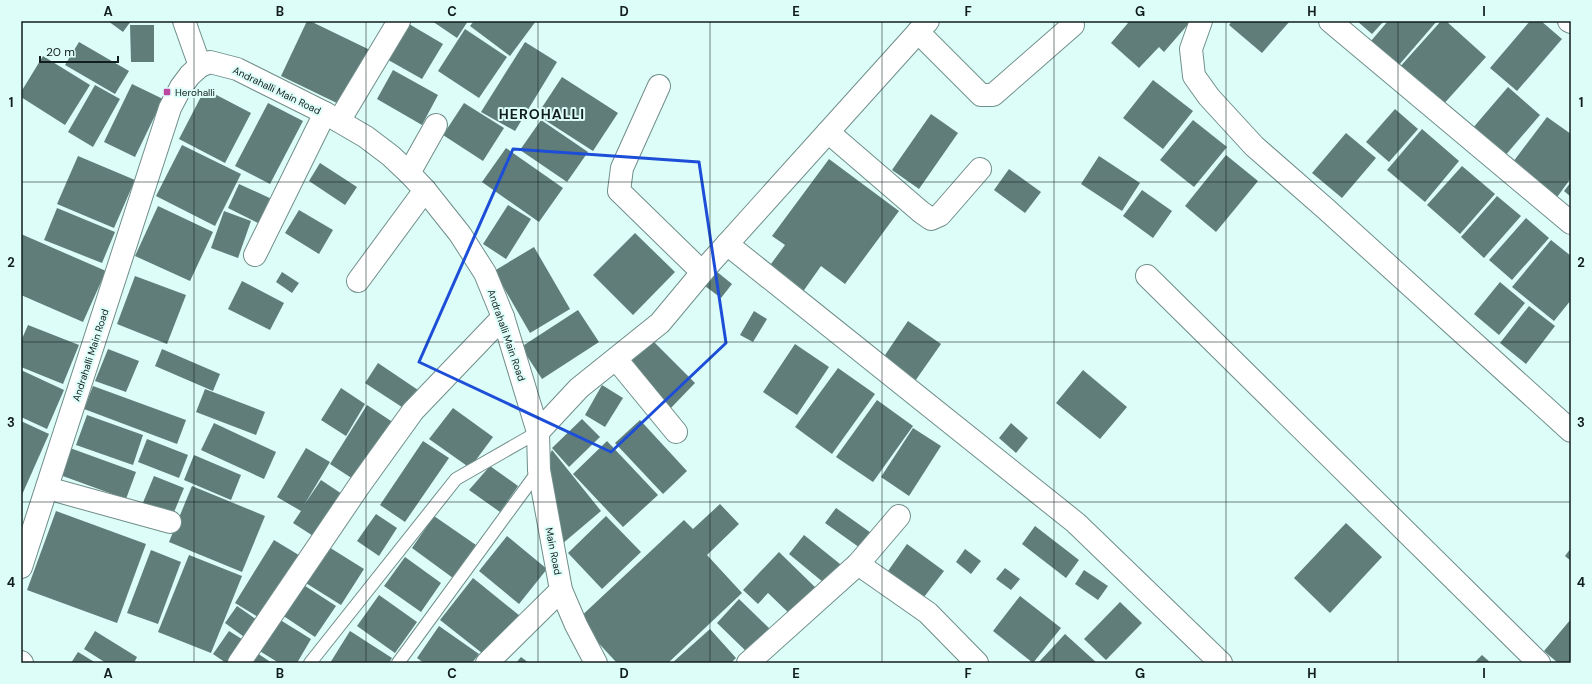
<svg xmlns="http://www.w3.org/2000/svg" width="1592" height="684" font-family="'DM Sans',sans-serif">
<style>
.building{fill:#607d7a}
.lines{fill:none;stroke-linecap:round;stroke-linejoin:round}
.lane-casing{stroke:#708e8a;stroke-width:14}
.street-casing{stroke:#708e8a;stroke-width:24}
.secondary-casing{stroke:#708e8a;stroke-width:24}
.lane{stroke:#fff;stroke-width:12}
.street{stroke:#fff;stroke-width:22}
.secondary{stroke:#fff;stroke-width:22}
.marked{fill:none;stroke:#1d4ed8;stroke-width:3;stroke-linejoin:round}
.grid{fill:none;stroke:#121e1d;stroke-width:1;stroke-opacity:0.55}
.poi-dot{fill:#bc48a1;stroke:#ddfdf9;stroke-width:1.5}
.labels{text-anchor:middle;stroke-width:4;stroke-linejoin:round;paint-order:stroke}
.street-label{font-size:10px;fill:#121e1d;stroke:#ddfdf9}
.poi-label{font-size:10px;fill:#121e1d;stroke:#ddfdf9;text-anchor:start}
.district-label{font-size:14px;font-weight:bold;letter-spacing:1px;fill:#121e1d;stroke:#ddfdf9}
.neatline{fill:none;stroke:#121e1d;stroke-width:1.5}
.grid-label{font-size:13px;text-anchor:middle;font-weight:bold;fill:#121e1d}
</style>
<rect width="100%" height="100%" fill="#ddfdf9"/>
<g class="building">
<polygon points="108,21 131,21 123,32"/>
<polygon points="307,21 310,21 370,50 343,106 281,76"/>
<polygon points="404,21 443,44 422,79 383,57"/>
<polygon points="432,21 468,21 457,38"/>
<polygon points="474,21 536,21 510,56 470,26"/>
<polygon points="1126,21 1191,21 1164,52 1159,47 1139,68 1111,43 1128,23"/>
<polygon points="1232,21 1290,21 1262,53 1229,25"/>
<polygon points="1357,21 1384,21 1372,34"/>
<polygon points="1388,21 1437,21 1399,65 1371,41"/>
<polygon points="1441,21 1446,21 1486,57 1441,107 1398,69"/>
<polygon points="1530,21 1541,21 1562,39 1517,91 1490,68"/>
<polygon points="130,25 154,25 154,62 131,62"/>
<polygon points="465,29 507,57 479,98 438,71"/>
<polygon points="79,42 129,71 115,94 65,65"/>
<polygon points="525,42 557,62 515,131 481,112"/>
<polygon points="43,56 90,85 65,125 21,97 21,92"/>
<polygon points="393,70 438,95 422,125 377,99"/>
<polygon points="562,77 618,113 593,151 537,115"/>
<polygon points="1153,80 1193,111 1163,149 1123,118"/>
<polygon points="132,84 163,99 135,157 104,142"/>
<polygon points="95,85 120,99 93,147 68,132"/>
<polygon points="1508,87 1540,115 1504,157 1472,129"/>
<polygon points="205,89 251,113 225,163 179,139"/>
<polygon points="268,103 303,121 270,184 235,166"/>
<polygon points="464,103 504,128 483,161 443,135"/>
<polygon points="1395,109 1418,129 1389,162 1366,142"/>
<polygon points="931,114 958,133 919,189 892,170"/>
<polygon points="1547,117 1571,134 1571,178 1555,200 1510,166"/>
<polygon points="541,120 588,152 567,182 520,150"/>
<polygon points="1193,120 1227,147 1194,187 1160,160"/>
<polygon points="1422,129 1459,161 1425,202 1387,170"/>
<polygon points="1346,133 1376,158 1342,198 1312,173"/>
<polygon points="182,145 241,174 215,226 156,196"/>
<polygon points="506,148 563,188 539,222 482,182"/>
<polygon points="1226,155 1258,181 1216,232 1185,206"/>
<polygon points="78,156 135,180 114,228 57,204"/>
<polygon points="1099,156 1140,183 1122,211 1081,184"/>
<polygon points="829,159 899,211 845,284 821,266 802,293 768,268 785,245 772,236"/>
<polygon points="320,163 357,187 345,205 309,181"/>
<polygon points="1462,166 1495,194 1460,234 1427,205"/>
<polygon points="1009,169 1041,192 1025,213 994,190"/>
<polygon points="1571,182 1571,197 1564,191"/>
<polygon points="239,184 274,200 262,225 228,208"/>
<polygon points="1142,190 1172,211 1153,238 1123,216"/>
<polygon points="1497,196 1521,216 1484,258 1461,237"/>
<polygon points="508,205 531,219 506,259 483,244"/>
<polygon points="158,206 213,232 190,281 135,256"/>
<polygon points="57,208 115,232 102,263 44,240"/>
<polygon points="299,210 333,230 319,254 285,233"/>
<polygon points="224,211 251,221 238,258 211,248"/>
<polygon points="1526,218 1549,238 1512,280 1489,260"/>
<polygon points="635,233 675,272 633,315 593,275"/>
<polygon points="21,234 106,271 83,322 21,295"/>
<polygon points="1551,240 1571,256 1571,300 1554,321 1512,287"/>
<polygon points="534,247 570,309 530,333 494,271"/>
<polygon points="716,271 732,284 721,298 705,286"/>
<polygon points="282,272 299,283 292,293 276,282"/>
<polygon points="135,276 186,295 167,344 117,324"/>
<polygon points="242,281 284,303 270,330 228,309"/>
<polygon points="1500,282 1525,303 1499,335 1474,314"/>
<polygon points="1529,306 1555,326 1526,364 1500,343"/>
<polygon points="578,310 599,342 542,379 521,347"/>
<polygon points="754,311 767,319 753,342 740,335"/>
<polygon points="908,321 941,344 913,384 881,361"/>
<polygon points="28,325 79,345 63,384 21,367 21,341"/>
<polygon points="649,337 695,383 669,410 623,364"/>
<polygon points="795,344 829,367 797,415 763,392"/>
<polygon points="108,349 139,361 126,392 95,381"/>
<polygon points="162,349 220,374 213,391 155,366"/>
<polygon points="378,363 421,392 408,411 365,383"/>
<polygon points="838,368 875,394 832,454 795,427"/>
<polygon points="21,370 64,390 47,429 21,417"/>
<polygon points="1083,370 1127,407 1100,439 1056,403"/>
<polygon points="602,385 623,398 605,427 585,415"/>
<polygon points="93,386 186,420 177,444 84,409"/>
<polygon points="341,388 365,404 346,436 321,420"/>
<polygon points="205,389 265,412 256,435 196,412"/>
<polygon points="877,400 913,426 873,482 836,457"/>
<polygon points="367,405 397,425 353,479 330,464"/>
<polygon points="453,408 493,437 470,468 429,439"/>
<polygon points="87,415 143,435 133,465 76,445"/>
<polygon points="582,419 600,437 569,467 552,448"/>
<polygon points="640,420 687,471 663,494 615,443"/>
<polygon points="21,421 49,434 21,497"/>
<polygon points="214,423 276,452 264,479 201,450"/>
<polygon points="1011,423 1028,438 1016,453 999,438"/>
<polygon points="913,428 941,446 909,496 881,477"/>
<polygon points="147,439 188,455 179,478 138,462"/>
<polygon points="423,441 449,458 405,522 380,505"/>
<polygon points="607,441 658,495 623,527 573,474"/>
<polygon points="70,448 136,472 126,499 60,475"/>
<polygon points="306,448 330,462 304,505 321,480 348,498 321,541 293,523 301,511 277,497"/>
<polygon points="552,450 601,511 562,544 544,466"/>
<polygon points="194,455 241,475 231,500 184,480"/>
<polygon points="490,466 518,486 500,512 469,490"/>
<polygon points="154,476 184,488 172,517 142,505"/>
<polygon points="192,486 265,516 242,572 169,542"/>
<polygon points="720,504 739,524 707,555 742,593 668,663 617,663 577,620 684,520 693,529"/>
<polygon points="836,508 874,535 863,550 825,523"/>
<polygon points="56,511 146,544 117,623 27,590"/>
<polygon points="376,514 397,528 379,556 357,541"/>
<polygon points="434,516 476,545 453,578 412,548"/>
<polygon points="606,516 641,552 602,589 568,553"/>
<polygon points="1346,523 1382,557 1330,613 1294,578"/>
<polygon points="1035,526 1079,560 1066,578 1022,544"/>
<polygon points="804,535 845,568 829,587 789,554"/>
<polygon points="507,536 547,569 519,604 479,571"/>
<polygon points="274,540 302,557 263,620 235,603"/>
<polygon points="324,544 364,569 341,605 301,580"/>
<polygon points="907,544 944,571 924,597 888,571"/>
<polygon points="1571,548 1571,561 1565,556"/>
<polygon points="965,549 981,561 971,574 956,562"/>
<polygon points="151,550 181,562 158,624 127,613"/>
<polygon points="779,552 819,591 793,617 768,593 758,604 743,590"/>
<polygon points="189,555 242,576 211,653 158,632"/>
<polygon points="405,557 441,583 421,612 384,586"/>
<polygon points="1005,568 1020,579 1011,590 996,579"/>
<polygon points="1084,570 1108,586 1098,600 1075,584"/>
<polygon points="473,578 520,616 487,657 440,620"/>
<polygon points="299,582 336,606 315,637 279,613"/>
<polygon points="379,595 417,622 395,653 357,626"/>
<polygon points="1020,596 1061,628 1033,663 993,631"/>
<polygon points="739,599 772,631 750,655 717,623"/>
<polygon points="1120,602 1142,623 1106,660 1084,639"/>
<polygon points="237,606 260,622 247,639 225,623"/>
<polygon points="277,618 311,639 297,663 279,663 258,650"/>
<polygon points="1571,619 1571,663 1558,663 1544,651"/>
<polygon points="439,626 479,654 472,663 424,663 417,658"/>
<polygon points="710,629 736,658 731,663 672,663"/>
<polygon points="95,631 137,657 134,663 106,663 84,649"/>
<polygon points="229,631 245,641 231,663 226,663 213,654"/>
<polygon points="350,631 392,658 389,663 330,663"/>
<polygon points="1065,634 1097,663 1038,663"/>
<polygon points="78,652 96,663 71,663"/>
<polygon points="257,653 272,663 251,663"/>
<polygon points="1482,655 1491,663 1474,663"/>
<polygon points="521,657 529,663 516,663"/>
</g>
<g class="lines">
<g class="lane-casing">
<g id="lane">
<polyline points="310,663 456,479 538,432"/>
<polyline points="398,663 539,470"/>
</g>
</g>
<g class="street-casing">
<g id="street">
<polyline points="184,21 200,66"/>
<polyline points="1201,21 1191,49 1194,76 1209,97 1254,146 1326,209 1571,431"/>
<polyline points="1330,21 1571,223"/>
<polyline points="1569,21 1571,22"/>
<polyline points="918,32 981,95 993,95 1073,25"/>
<polyline points="659,86 622,168 619,191 702,272"/>
<polyline points="339,121 399,21"/>
<polyline points="828,132 921,212 931,219 940,215 980,169"/>
<polyline points="409,173 436,125"/>
<polyline points="727,244 1076,523 1221,663"/>
<polyline points="255,255 325,113"/>
<polyline points="1147,276 1539,663"/>
<polyline points="358,281 425,190"/>
<polyline points="616,359 676,432"/>
<polyline points="47,488 170,522"/>
<polyline points="858,564 928,613 977,663"/>
<polyline points="21,662 22,663"/>
<polyline points="239,663 359,486 413,411 503,317"/>
<polyline points="487,663 561,590"/>
<polyline points="748,663 858,564 899,516"/>
</g>
</g>
<g class="secondary-casing">
<g id="secondary">
<polyline points="538,432 579,388 660,323 710,263 928,21"/>
<polyline points="21,567 170,108 181,87 190,75 200,66 210,62 237,69 325,113 366,137 391,156 409,173 425,190 460,234 485,273 503,317 538,432 539,470 561,590 576,625 596,663"/>
</g>
</g>
<use href="#lane" class="lane"/>
<use href="#street" class="street"/>
<use href="#secondary" class="secondary"/>
</g>
<path class="marked" d="M513,149L699,162L726,343L611,452L419,362Z"/>
<path class="grid" d="M194,21V663M366,21V663M538,21V663M710,21V663M882,21V663M1054,21V663M1226,21V663M1398,21V663M21,182H1571M21,342H1571M21,502H1571"/>
<rect class="poi-dot" x="163" y="88" width="8" height="8" rx="2"/>
<g class="labels">
<g class="street-label">
<text transform="translate(277 90) rotate(26)" y="4">Andrahalli Main Road</text>
<text transform="translate(507 335) rotate(71)" y="4">Andrahalli Main Road</text>
<text transform="translate(90 355) rotate(-72)" y="4">Andrahalli Main Road</text>
<text transform="translate(554 551) rotate(79)" y="4">Main Road</text>
</g>
<g class="poi-label">
<text x="175" y="96">Herohalli</text>
</g>
<g class="district-label">
<text x="542" y="119">HEROHALLI</text>
</g>
</g>
<rect width="1592" height="684" fill="none" stroke="#ddfdf9" stroke-width="44"/>
<path d="M40 56v6h78v-6" fill="none" stroke="#121e1d" stroke-width="2"/>
<text x="46" y="56" font-size="12" fill="#121e1d" stroke="#ddfdf9" stroke-width="3" paint-order="stroke">20 m</text>
<rect x="22" y="22" width="1548" height="640" class="neatline"/>
<g class="grid-label">
<text x="108" y="16">A</text>
<text x="280" y="16">B</text>
<text x="452" y="16">C</text>
<text x="624" y="16">D</text>
<text x="796" y="16">E</text>
<text x="968" y="16">F</text>
<text x="1140" y="16">G</text>
<text x="1312" y="16">H</text>
<text x="1484" y="16">I</text>
<text x="11" y="107">1</text>
<text x="1581" y="107">1</text>
<text x="11" y="267">2</text>
<text x="1581" y="267">2</text>
<text x="11" y="427">3</text>
<text x="1581" y="427">3</text>
<text x="11" y="587">4</text>
<text x="1581" y="587">4</text>
<text x="108" y="678">A</text>
<text x="280" y="678">B</text>
<text x="452" y="678">C</text>
<text x="624" y="678">D</text>
<text x="796" y="678">E</text>
<text x="968" y="678">F</text>
<text x="1140" y="678">G</text>
<text x="1312" y="678">H</text>
<text x="1484" y="678">I</text>
</g>
</svg>
